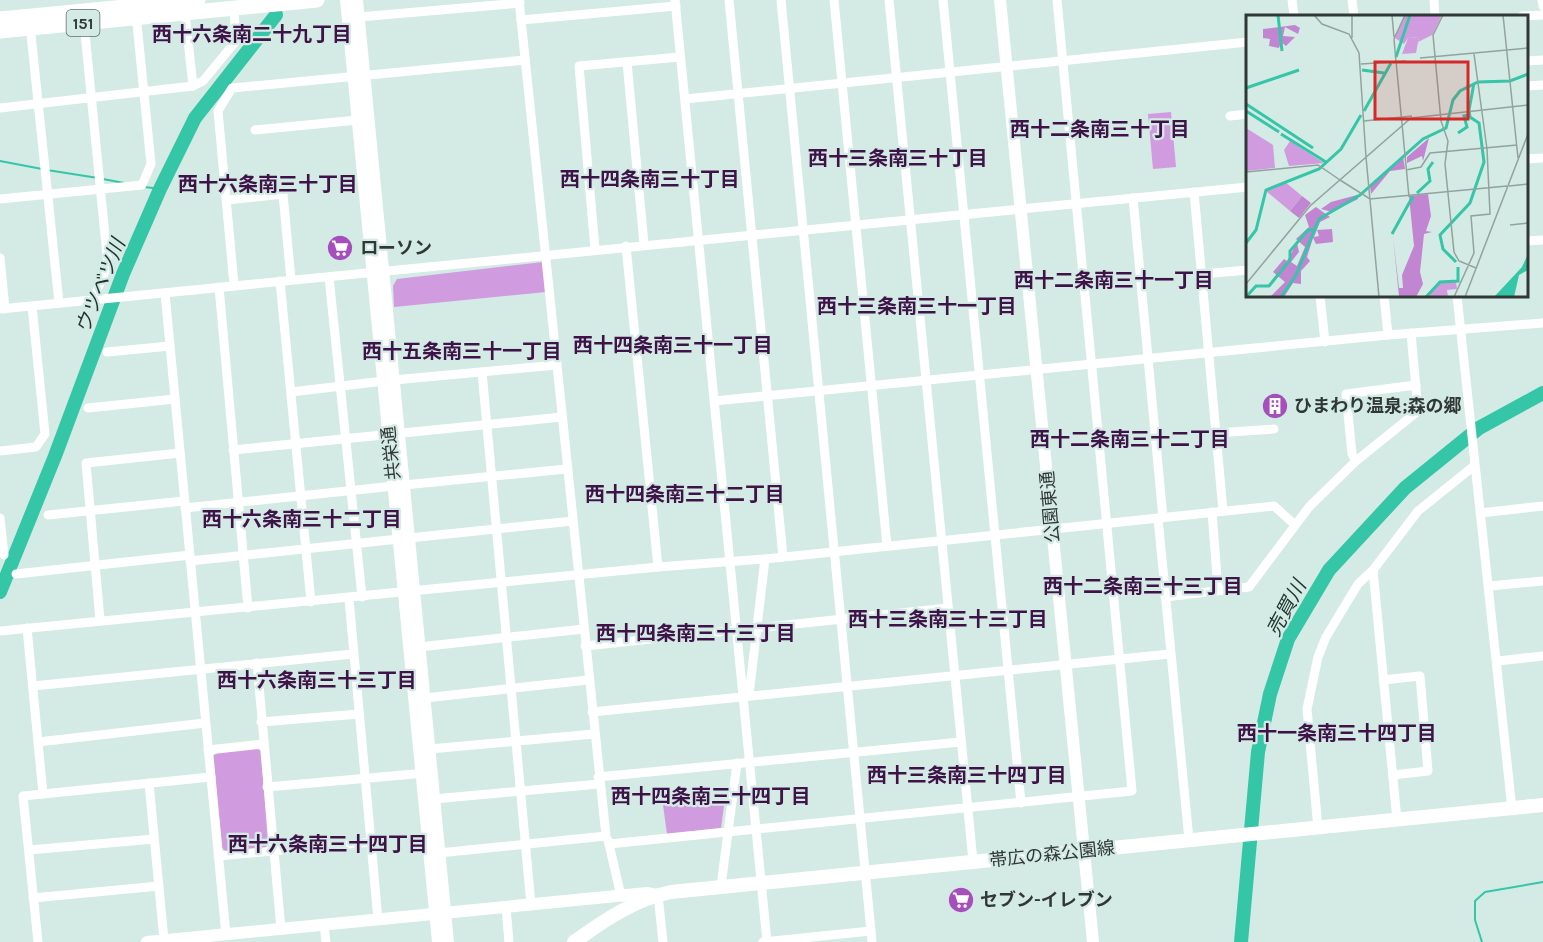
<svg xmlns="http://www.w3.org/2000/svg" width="1543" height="942" font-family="Karla,'Noto Sans JP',sans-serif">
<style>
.park{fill:#d19be0}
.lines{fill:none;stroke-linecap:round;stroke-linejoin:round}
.stream{stroke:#35c5a7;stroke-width:2}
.river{stroke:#35c5a7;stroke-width:14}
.minor{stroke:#fff;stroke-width:9}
.tertiary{stroke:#fff;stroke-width:12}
.secondary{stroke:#fff;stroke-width:14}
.primary{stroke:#fff;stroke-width:15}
.labels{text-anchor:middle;stroke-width:4.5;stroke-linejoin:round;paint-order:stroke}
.shield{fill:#d4eae4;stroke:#616d6a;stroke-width:1.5}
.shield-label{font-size:16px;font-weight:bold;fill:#303835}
.poi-label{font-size:18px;font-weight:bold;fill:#303835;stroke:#d4eae4;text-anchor:start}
.street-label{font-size:18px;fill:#303835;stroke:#d4eae4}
.neighbourhood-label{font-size:20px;font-weight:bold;fill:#3e1448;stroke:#d4eae4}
.water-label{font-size:20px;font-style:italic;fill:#1e352f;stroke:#d4eae4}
.inset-river{fill:none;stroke:#35c5a7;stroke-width:3}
.inset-road{fill:none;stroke:#92a39e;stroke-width:1.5}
.view{fill:#d62828;fill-opacity:0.15;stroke:#d62828;stroke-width:3}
.inset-edge{fill:none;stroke:#303835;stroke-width:3}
</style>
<rect width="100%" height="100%" fill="#d4eae4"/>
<g class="park">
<polygon points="1171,112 1176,167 1153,169 1148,114"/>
<polygon points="543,262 546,292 394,307 393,286 397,279"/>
<polygon points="256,748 261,751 268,844 265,848 228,853 222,848 213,756 217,753"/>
<polygon points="725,799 721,828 667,834 663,805"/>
</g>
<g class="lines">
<g class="stream">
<polyline points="0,161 42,169"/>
<polyline points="47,170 98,178"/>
<polyline points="103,179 124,183"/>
<polyline points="145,187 160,189"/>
<polyline points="1482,942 1475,920 1475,901 1485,892 1543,882"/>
</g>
<g class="river">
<polyline points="0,592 55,456 123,274 160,189 195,118 276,15"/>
<polyline points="1241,942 1258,752 1270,694 1288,639 1329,570 1405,488 1479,428 1543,393"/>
</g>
<g class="minor">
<polyline points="675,0 767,942"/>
<polyline points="729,0 783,557"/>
<polyline points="781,0 872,942"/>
<polyline points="834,0 887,546"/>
<polyline points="889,0 973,861"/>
<polyline points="943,0 1021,803"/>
<polyline points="1292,0 1294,16"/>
<polyline points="1352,0 1354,16"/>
<polyline points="1434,0 1435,16"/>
<polyline points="1542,0 1543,6"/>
<polyline points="185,13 193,86"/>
<polyline points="1522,16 1543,15"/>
<polyline points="359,17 520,3"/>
<polyline points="521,20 676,6"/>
<polyline points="84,23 108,266 93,299"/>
<polyline points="30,25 59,303"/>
<polyline points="1526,61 1543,60"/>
<polyline points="627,62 644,244"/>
<polyline points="1526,86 1543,85"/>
<polyline points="685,99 1248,42"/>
<polyline points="0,108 193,86 203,81 236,41 234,9"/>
<polyline points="1230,116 1248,114"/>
<polyline points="255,130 358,120"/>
<polyline points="1526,159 1543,158"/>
<polyline points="1194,192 1223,511"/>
<polyline points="1133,198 1163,518"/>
<polyline points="0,199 142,185 151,164 136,14"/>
<polyline points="227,200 283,194 291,280"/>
<polyline points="1526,241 1543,240"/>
<polyline points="626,246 658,567"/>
<polyline points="595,249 579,66 680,57"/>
<polyline points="0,258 5,309"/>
<polyline points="1202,274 1248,270"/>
<polyline points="329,277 362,597"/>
<polyline points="280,281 311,602"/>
<polyline points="234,285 218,111 232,88 525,60"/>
<polyline points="219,287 248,608"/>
<polyline points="165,293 226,935"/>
<polyline points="1320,296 1325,342"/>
<polyline points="1384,296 1388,335"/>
<polyline points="1457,296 1512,809"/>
<path d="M0,309C416,267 832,228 1248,187"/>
<polyline points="107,352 170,346"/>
<polyline points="482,372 531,905"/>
<polyline points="394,380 557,365"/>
<polyline points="291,392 384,381"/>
<polyline points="714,401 1388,335 1543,323"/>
<polyline points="88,408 175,399"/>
<polyline points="1216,433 1274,429"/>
<polyline points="233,450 562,417"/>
<polyline points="0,451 36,447 45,434 32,306"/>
<polyline points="1356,461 1352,454 1346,394 1416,385"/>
<polyline points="404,485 567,469"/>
<polyline points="185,508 394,486"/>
<polyline points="1212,512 1218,590"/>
<polyline points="1480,513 1543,506"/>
<polyline points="48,515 184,501"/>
<polyline points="0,518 4,555"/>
<polyline points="1158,518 1189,840"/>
<polyline points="409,538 573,521"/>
<polyline points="190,561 399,539"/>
<polyline points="1373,570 1397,820"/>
<polyline points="16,574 190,555"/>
<polyline points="1490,586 1543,581"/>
<polyline points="1165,597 1249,587 1309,507 1356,461 1418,411 1411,333"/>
<polyline points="349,599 378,920"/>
<polyline points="100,620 86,463 180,453"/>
<polyline points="27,628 43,794"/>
<polyline points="0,631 658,567 765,559 1274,506 1294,524"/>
<polyline points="585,646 948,608"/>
<polyline points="419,647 584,629"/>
<polyline points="1498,661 1543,656"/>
<polyline points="257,663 281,929"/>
<polyline points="1383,680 1420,676 1428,771 1393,775"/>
<polyline points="33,686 353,654"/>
<polyline points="749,695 765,559"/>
<polyline points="425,698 588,680"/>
<polyline points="592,712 1170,654"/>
<polyline points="261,722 359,714"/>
<polyline points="38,742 205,723"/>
<polyline points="430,749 594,734"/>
<polyline points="208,750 263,744"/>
<polyline points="598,777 961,742"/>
<polyline points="149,783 164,940"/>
<polyline points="267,787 426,773"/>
<polyline points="434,799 599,784"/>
<polyline points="1318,828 1307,709 1318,657 1326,637 1358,584 1373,570 1418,511 1474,466"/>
<polyline points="608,840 621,896"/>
<polyline points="609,844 1132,791 1057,0"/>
<polyline points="29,850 154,839"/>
<polyline points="439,853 606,836 519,0"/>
<polyline points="218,856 371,842"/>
<polyline points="721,886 737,763"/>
<polyline points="658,895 663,942"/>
<polyline points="33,898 159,886"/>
<polyline points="506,907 509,942"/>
<polyline points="324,925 326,942"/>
<polyline points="38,942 23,796 211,777"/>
<polyline points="763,942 871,931"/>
</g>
<g class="tertiary">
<polyline points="346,0 438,942"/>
<polyline points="357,0 448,942"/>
<polyline points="1000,0 1093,942"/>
<polyline points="147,942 647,893 657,895"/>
</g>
<path class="secondary" d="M574,942C603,921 635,899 671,892L1543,805"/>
<g class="primary">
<polyline points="0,19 198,0"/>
<polyline points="0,31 317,0"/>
</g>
</g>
<defs>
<g id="supermarket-disc" transform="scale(1.35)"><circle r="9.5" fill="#a64fbc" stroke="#d4eae4"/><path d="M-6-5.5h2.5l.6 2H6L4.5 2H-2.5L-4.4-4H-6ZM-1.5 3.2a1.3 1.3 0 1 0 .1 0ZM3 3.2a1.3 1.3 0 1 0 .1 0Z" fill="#fff"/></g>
<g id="building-disc" transform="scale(1.35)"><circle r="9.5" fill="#a64fbc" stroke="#d4eae4"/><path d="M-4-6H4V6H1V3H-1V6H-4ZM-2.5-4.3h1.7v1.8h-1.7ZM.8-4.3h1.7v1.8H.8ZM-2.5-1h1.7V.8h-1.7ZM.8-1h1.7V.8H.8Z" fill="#fff"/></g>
</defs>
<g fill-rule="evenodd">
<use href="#supermarket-disc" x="340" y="248"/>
<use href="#building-disc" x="1275" y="406"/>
<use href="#supermarket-disc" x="961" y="900"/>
</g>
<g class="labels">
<rect class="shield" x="66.5" y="10" width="33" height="26" rx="4.5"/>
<g class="shield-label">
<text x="83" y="29">151</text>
</g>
<g class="poi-label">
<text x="360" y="254">ローソン</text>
<text x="1294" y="412">ひまわり温泉;森の郷</text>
<text x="980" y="906">セブン-イレブン</text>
</g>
<g class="street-label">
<text transform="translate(391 453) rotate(-96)" y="6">共栄通</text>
<text transform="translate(1050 507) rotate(-95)" y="6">公園東通</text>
<text transform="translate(1052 854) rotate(-6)" y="6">帯広の森公園線</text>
</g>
<g class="neighbourhood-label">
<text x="252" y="41">西十六条南二十九丁目</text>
<text x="1100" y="136">西十二条南三十丁目</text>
<text x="898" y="165">西十三条南三十丁目</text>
<text x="650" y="186">西十四条南三十丁目</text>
<text x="268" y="191">西十六条南三十丁目</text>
<text x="1114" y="287">西十二条南三十一丁目</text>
<text x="917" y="313">西十三条南三十一丁目</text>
<text x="673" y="352">西十四条南三十一丁目</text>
<text x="462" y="358">西十五条南三十一丁目</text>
<text x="1130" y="446">西十二条南三十二丁目</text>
<text x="685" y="501">西十四条南三十二丁目</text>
<text x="302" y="526">西十六条南三十二丁目</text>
<text x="1143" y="593">西十二条南三十三丁目</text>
<text x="948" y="626">西十三条南三十三丁目</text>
<text x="696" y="640">西十四条南三十三丁目</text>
<text x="317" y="687">西十六条南三十三丁目</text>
<text x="1337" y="740">西十一条南三十四丁目</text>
<text x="967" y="782">西十三条南三十四丁目</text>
<text x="711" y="803">西十四条南三十四丁目</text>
<text x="328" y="851">西十六条南三十四丁目</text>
</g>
<g class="water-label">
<text transform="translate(100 286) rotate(-68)" y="7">ウツベツ川</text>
<text transform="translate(1286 608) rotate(-62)" y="7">売買川</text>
</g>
</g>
<g transform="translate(1246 15)">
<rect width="282" height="282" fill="#d4eae4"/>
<path d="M49,10L54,13L52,19L39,12L37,21L49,22L40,31L35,27L33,33L23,31L24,24L17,23V14ZM183,123L177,146L176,141L161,148V142ZM157,141L159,154L144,156L125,179L124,171ZM182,179L185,201L180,216L186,217L178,219L174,257L177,269L170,282L153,281L147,222L153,273H157L156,260L168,231L163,181ZM111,180L112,184L86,197L75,194L85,187ZM56,181L65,188L53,203L44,196ZM70,192L84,202L74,207L68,222L73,221L71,215L86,214L87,227L70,229L67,223L61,242L64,246L55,256V269L47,268L38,282H24L39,267L27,257L38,244L41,246L51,228L53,237L45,247L51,251L59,232L50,224L63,212L59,200Z" fill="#c185d1"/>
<path d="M173,22L170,38L156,39L162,23Z" fill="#d19be0"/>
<path d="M159,0H196L186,20L172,27L173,22L162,23L158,29L149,23ZM0,113L27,130L29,153L0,156ZM44,126L78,148L43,151L38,135ZM39,167L56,181L44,196L20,176ZM210,267L211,274L201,275L202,282H181L194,268Z" fill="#d19be0"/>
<path d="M282,239V255L273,260L268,282H248L276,252Z" fill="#35c5a7"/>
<path class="inset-river" d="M32,0L36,36M150,42L164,0M116,55L138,58M0,73L53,55M0,89L67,133M0,96L33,117M118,96L145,48M212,118L221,112L218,101L224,100M35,119L80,147M171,178L184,166L182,154L187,147M146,219L167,181M0,228L10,215L20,175L73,154L95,134L115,100M210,247L197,234L194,220L224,188L238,147L233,108L224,102L223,95L228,68M0,282L10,271H23L44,245V236L62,215H68M35,282L50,260L73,204L114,180L177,124L200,113L207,85L214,76L232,67L264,66L282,59M180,282L194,267L212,266V252"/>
<path class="inset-road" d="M68,0L76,9L103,19L113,38L120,142M106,0V23M146,0L148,22M197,0L187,20L195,106L202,126L199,149L208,237L213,246L230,253M257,0L272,143M174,43L282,33M150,46L163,182M150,47L148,24L159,0M115,49L160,46M118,106L166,101M120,142L133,282M160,155L175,152L184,138L271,130M0,157L72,150L94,165M94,165L124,184L261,171M263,171L282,169M264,210L282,208M0,269L64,191L165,103L282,90M208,282L228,238L225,201L244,199L241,134L228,39M219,282L282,119"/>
<path class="view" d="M129,47H222V104H129Z"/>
<rect width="282" height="282" class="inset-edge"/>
</g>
</svg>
